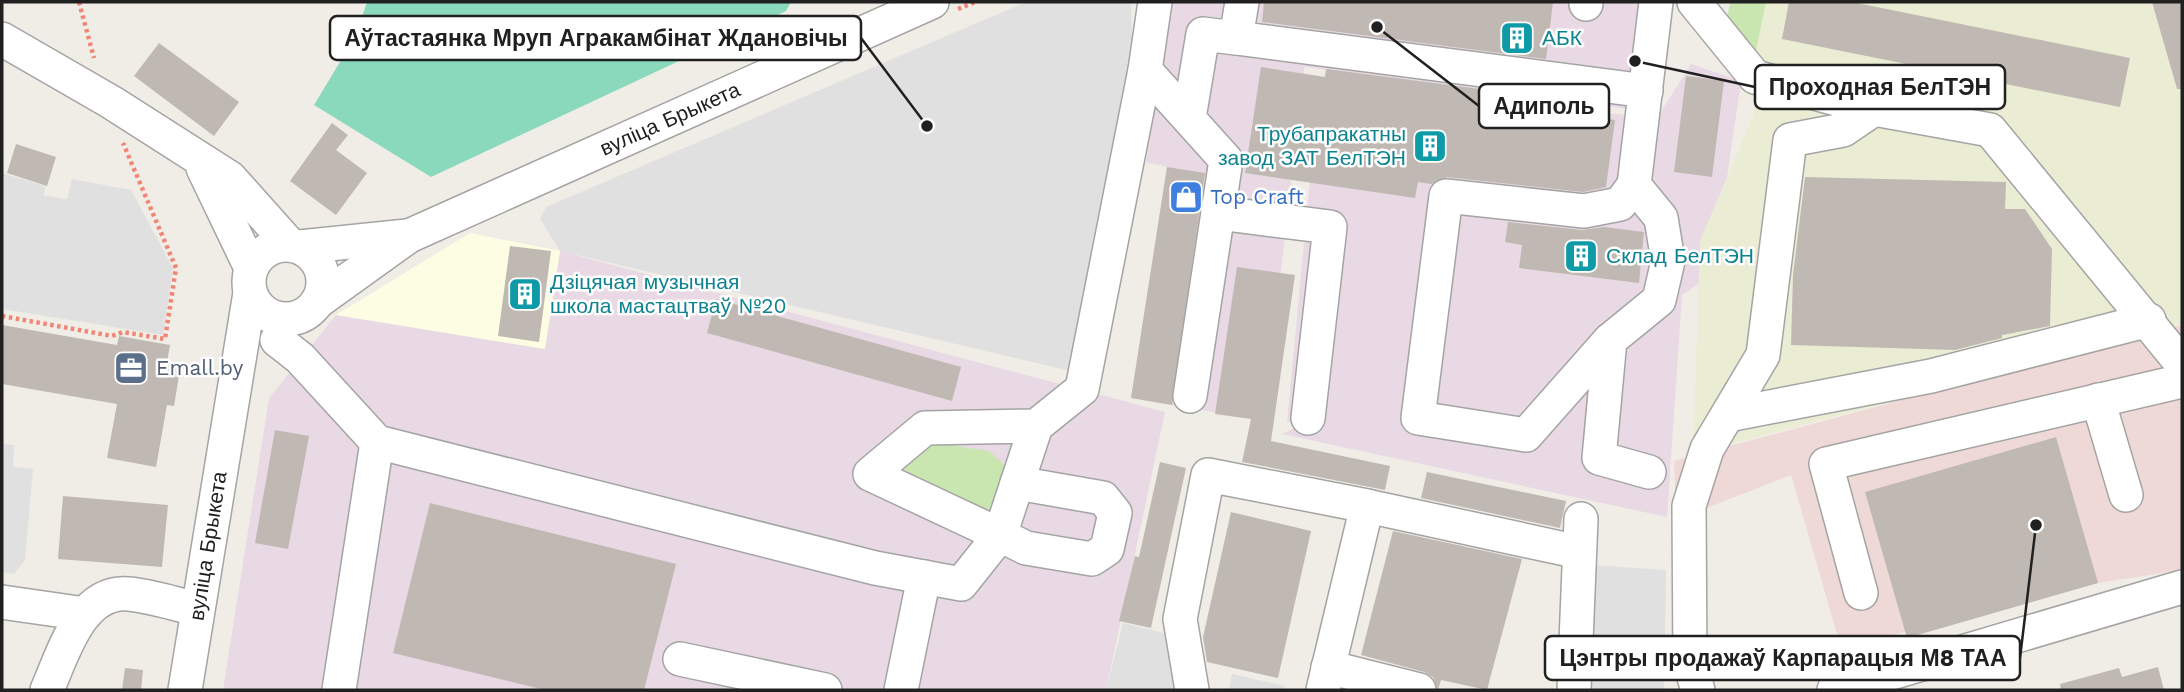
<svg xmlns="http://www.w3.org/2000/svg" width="2184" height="692" font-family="'Work Sans',sans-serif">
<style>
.commercial{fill:#efd9d7}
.industrial{fill:#e8d9e5}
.education{fill:#fcfde3}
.farmland{fill:#eaedd4}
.grass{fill:#cae6b0}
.pitch{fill:#8ad9bc}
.parking{fill:#e0e0e0}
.building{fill:#c0b9b3}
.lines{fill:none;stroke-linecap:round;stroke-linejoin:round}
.minor-casing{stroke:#a4a4a4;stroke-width:36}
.path{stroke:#f18677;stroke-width:4.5;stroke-dasharray:3.5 3.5;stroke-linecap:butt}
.minor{stroke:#fff;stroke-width:33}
.labels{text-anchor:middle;stroke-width:5;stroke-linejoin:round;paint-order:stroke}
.culture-label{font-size:21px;fill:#0d838f;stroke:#fff;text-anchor:start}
.street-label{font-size:21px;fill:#202020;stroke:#fff}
.shop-label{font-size:21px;fill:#366cbe;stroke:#fff;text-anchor:start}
.service-label{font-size:21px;fill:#4e5e75;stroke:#fff;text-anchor:start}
.leader{fill:none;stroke:#202020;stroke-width:2.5}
.callout-dot{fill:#202020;stroke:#fff;stroke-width:2.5}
.callout{fill:#fff;stroke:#202020;stroke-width:2.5}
.callout-label{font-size:23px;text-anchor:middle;font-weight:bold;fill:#202020}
</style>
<rect width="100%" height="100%" fill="#f0ede7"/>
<polygon class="commercial" points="2182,325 2182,570 2098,583 1841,648 1791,475 1676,520 1674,461"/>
<g class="industrial">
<polygon points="1172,2 1638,2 1635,39 1652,42 1644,111 1304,67 1264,421 1131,398 1167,167 1146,162"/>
<polygon points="1691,64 1741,81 1713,274 1682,295 1667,517 1282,434 1315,419 1287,422 1319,85 1657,118"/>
<polygon points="560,251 1165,412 1106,690 223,690 269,398 336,315 544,349"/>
</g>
<polygon class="education" points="470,233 560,251 545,349 336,315"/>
<polygon class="farmland" points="1747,2 2182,2 2182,325 1693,454 1700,241 1754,113 1753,96 1746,94 1751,72"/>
<g class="grass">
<polygon points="1730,2 1766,2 1755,55 1722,45"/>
<polygon points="936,443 989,451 1007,467 996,508 981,511 892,470 905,458"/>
</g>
<polygon class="pitch" points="367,2 791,2 786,11 431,177 314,105 355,37"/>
<g class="parking">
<polygon points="1026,2 1131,2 1132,45 1075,372 560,251 540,219 546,207"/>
<polygon points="2,173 45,186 44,195 67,199 72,179 131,190 173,268 163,335 2,309"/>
<polygon points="2,444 14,445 13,467 33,469 25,560 14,574 2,572"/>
<polygon points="1592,565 1666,570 1664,690 1589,690"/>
<polygon points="1123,623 1168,634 1179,690 1106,690"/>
<polygon points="1232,674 1285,686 1284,690 1229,690"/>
</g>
<g class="building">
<polygon points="1264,2 1553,2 1546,59 1262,22"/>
<polygon points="1789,2 1852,2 2130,58 2120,107 1782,39"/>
<polygon points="2152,2 2182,2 2182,89 2177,89"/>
<polygon points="159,43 239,102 214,136 134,76"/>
<polygon points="1261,67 1325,77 1326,69 1557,99 1555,111 1615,120 1606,187 1583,192 1447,177 1431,184 1418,182 1415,198 1245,173"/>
<polygon points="1686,76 1724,81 1712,177 1674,172"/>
<polygon points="332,123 348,135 336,150 367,173 336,215 290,181"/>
<polygon points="16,144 56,157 47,186 7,173"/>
<polygon points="1167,167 1205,173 1172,405 1131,398"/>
<polygon points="1805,177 2006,182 2005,209 2025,209 2052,249 2050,326 2002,335 2002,338 1955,350 1791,345 1793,275"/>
<polygon points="1508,222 1582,230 1604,227 1644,232 1639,283 1519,268 1522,245 1505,242"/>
<polygon points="510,246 551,251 539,342 498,336"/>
<polygon points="1237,267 1295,275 1271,441 1390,466 1385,490 1242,462 1251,419 1215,414"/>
<polygon points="716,299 961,367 952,401 707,333"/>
<polygon points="2,325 117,345 119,336 170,345 167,362 181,364 174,406 167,405 156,467 107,458 117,404 2,384"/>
<polygon points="275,430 309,436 288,549 255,543"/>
<polygon points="2056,437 2098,583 1907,638 1865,492"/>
<polygon points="1160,462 1186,468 1151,628 1119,621 1135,556 1139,557"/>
<polygon points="1427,472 1566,501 1560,528 1421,498"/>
<polygon points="63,496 168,505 162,567 58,559"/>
<polygon points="430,503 676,564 644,690 545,690 393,653"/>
<polygon points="1231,512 1311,531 1278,678 1207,662 1203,637"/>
<polygon points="1393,531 1522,559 1487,690 1441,680 1438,690 1433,677 1424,672 1361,655"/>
<polygon points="2158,667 2164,690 2061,690 2060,684 2119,668 2122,677"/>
<polygon points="125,668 143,670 141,690 122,690"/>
</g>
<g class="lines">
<g class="minor-casing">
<g id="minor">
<polyline points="1694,2 1755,77 1874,109 1990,130 2182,364"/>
<polyline points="1586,4 1586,2"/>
<polyline points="1236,38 1646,91"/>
<polyline points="2,39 111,102 230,178 289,244"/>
<polyline points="1145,70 1226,160 1190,396"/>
<polyline points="1189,118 1203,34 1236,38 1242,2"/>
<polyline points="203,168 251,268"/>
<polyline points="1218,213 1330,227 1308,418"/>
<circle cx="286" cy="282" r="37"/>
<polyline points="300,247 407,236"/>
<polyline points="317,302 409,236 932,2"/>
<polyline points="277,340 300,358 377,442 875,568 961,584 1000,535 1026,548 1092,559 1107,549 1115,513 1103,498 1017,483"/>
<polyline points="1610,340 1526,435 1418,418 1446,196 1584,211 1620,204 1634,185"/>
<polyline points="2098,400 2126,495"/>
<polyline points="1728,415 1931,376 2149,320"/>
<polyline points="1036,426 1000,535 870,474 925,428 1036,426 1082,389 1145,70 1155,2"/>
<polyline points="1649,472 1599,458 1610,340 1659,300 1668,261 1661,218 1634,185 1656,2"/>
<polyline points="1367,506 1579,552"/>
<polyline points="1861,593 1826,464 2182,381"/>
<polyline points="2,602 85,614"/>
<polyline points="680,659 825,690"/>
<polyline points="1328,667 1419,690"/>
<path d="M47,690C62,657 80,589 129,594C151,596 175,604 197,609"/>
<polyline points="185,690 250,293"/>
<polyline points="339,690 377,442"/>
<polyline points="901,690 924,577"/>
<polyline points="1192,690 1180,619 1208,475 1367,506 1323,690"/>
<polyline points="1574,690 1581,519"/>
<polyline points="1698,690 1690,665 1689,506 1707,449 1763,355 1790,140 1843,130 1874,109"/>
<polyline points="1834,690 2182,587"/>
</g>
</g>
<g class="path">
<polyline points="79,2 94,58"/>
<polyline points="958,9 975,2"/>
<polyline points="2,316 112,336 123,332 165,339 176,268 123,143"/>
</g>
<use href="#minor" class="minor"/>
</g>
<defs>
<g id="building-square" transform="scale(1.75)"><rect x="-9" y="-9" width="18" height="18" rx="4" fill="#0f9aa8" stroke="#fff"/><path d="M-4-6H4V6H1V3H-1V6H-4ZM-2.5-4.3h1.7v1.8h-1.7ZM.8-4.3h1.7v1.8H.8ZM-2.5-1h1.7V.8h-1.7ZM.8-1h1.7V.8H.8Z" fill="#fff"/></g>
<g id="shop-square" transform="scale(1.75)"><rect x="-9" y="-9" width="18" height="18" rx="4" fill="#3f7fe0" stroke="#fff"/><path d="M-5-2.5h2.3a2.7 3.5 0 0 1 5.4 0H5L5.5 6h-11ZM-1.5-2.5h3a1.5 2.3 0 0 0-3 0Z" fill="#fff"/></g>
<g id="office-square" transform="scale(1.75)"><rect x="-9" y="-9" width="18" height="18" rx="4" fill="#5c6f8a" stroke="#fff"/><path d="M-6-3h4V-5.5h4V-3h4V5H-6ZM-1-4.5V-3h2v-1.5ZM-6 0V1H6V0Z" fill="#fff"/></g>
</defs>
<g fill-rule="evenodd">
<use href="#building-square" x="1517" y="38"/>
<use href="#building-square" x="1430" y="146"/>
<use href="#shop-square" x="1186" y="197"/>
<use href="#building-square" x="1581" y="256"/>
<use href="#building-square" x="525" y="294"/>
<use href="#office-square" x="131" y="368"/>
</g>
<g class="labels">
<g class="culture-label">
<text x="1542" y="45">АБК</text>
<text x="1406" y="141" text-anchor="end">Трубапракатны<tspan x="1406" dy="24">завод ЗАТ БелТЭН</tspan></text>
<text x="1606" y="263">Склад БелТЭН</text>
<text x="550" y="289">Дзіцячая музычная<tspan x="550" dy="24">школа мастацтваў №20</tspan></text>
</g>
<g class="street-label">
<text transform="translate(670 119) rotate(-24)" y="7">вуліца Брыкета</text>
<text transform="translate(208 546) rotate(-81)" y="7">вуліца Брыкета</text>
</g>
<g class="shop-label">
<text x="1210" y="204">Top Craft</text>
</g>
<g class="service-label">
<text x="156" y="375">Emall.by</text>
</g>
</g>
<path class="leader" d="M927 126L861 38M1635 61L1755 87M1377 27L1479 106M2036 525L2020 658"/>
<g class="callout-dot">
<circle cx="927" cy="126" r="7"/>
<circle cx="1635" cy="61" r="7"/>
<circle cx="1377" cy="27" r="7"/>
<circle cx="2036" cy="525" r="7"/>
</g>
<g class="callout">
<rect x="330" y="16" width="531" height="44" rx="7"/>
<rect x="1755" y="65" width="250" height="44" rx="7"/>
<rect x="1479" y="84" width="130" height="44" rx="7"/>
<rect x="1545" y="636" width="475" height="44" rx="7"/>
</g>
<g class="callout-label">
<text x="596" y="46">Аўтастаянка Мруп Агракамбінат Ждановічы</text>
<text x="1880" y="95">Проходная БелТЭН</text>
<text x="1544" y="114">Адиполь</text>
<text x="1783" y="666">Цэнтры продажаў Карпарацыя М8 ТАА</text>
</g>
<rect width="2184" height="692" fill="none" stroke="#202020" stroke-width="7"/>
</svg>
